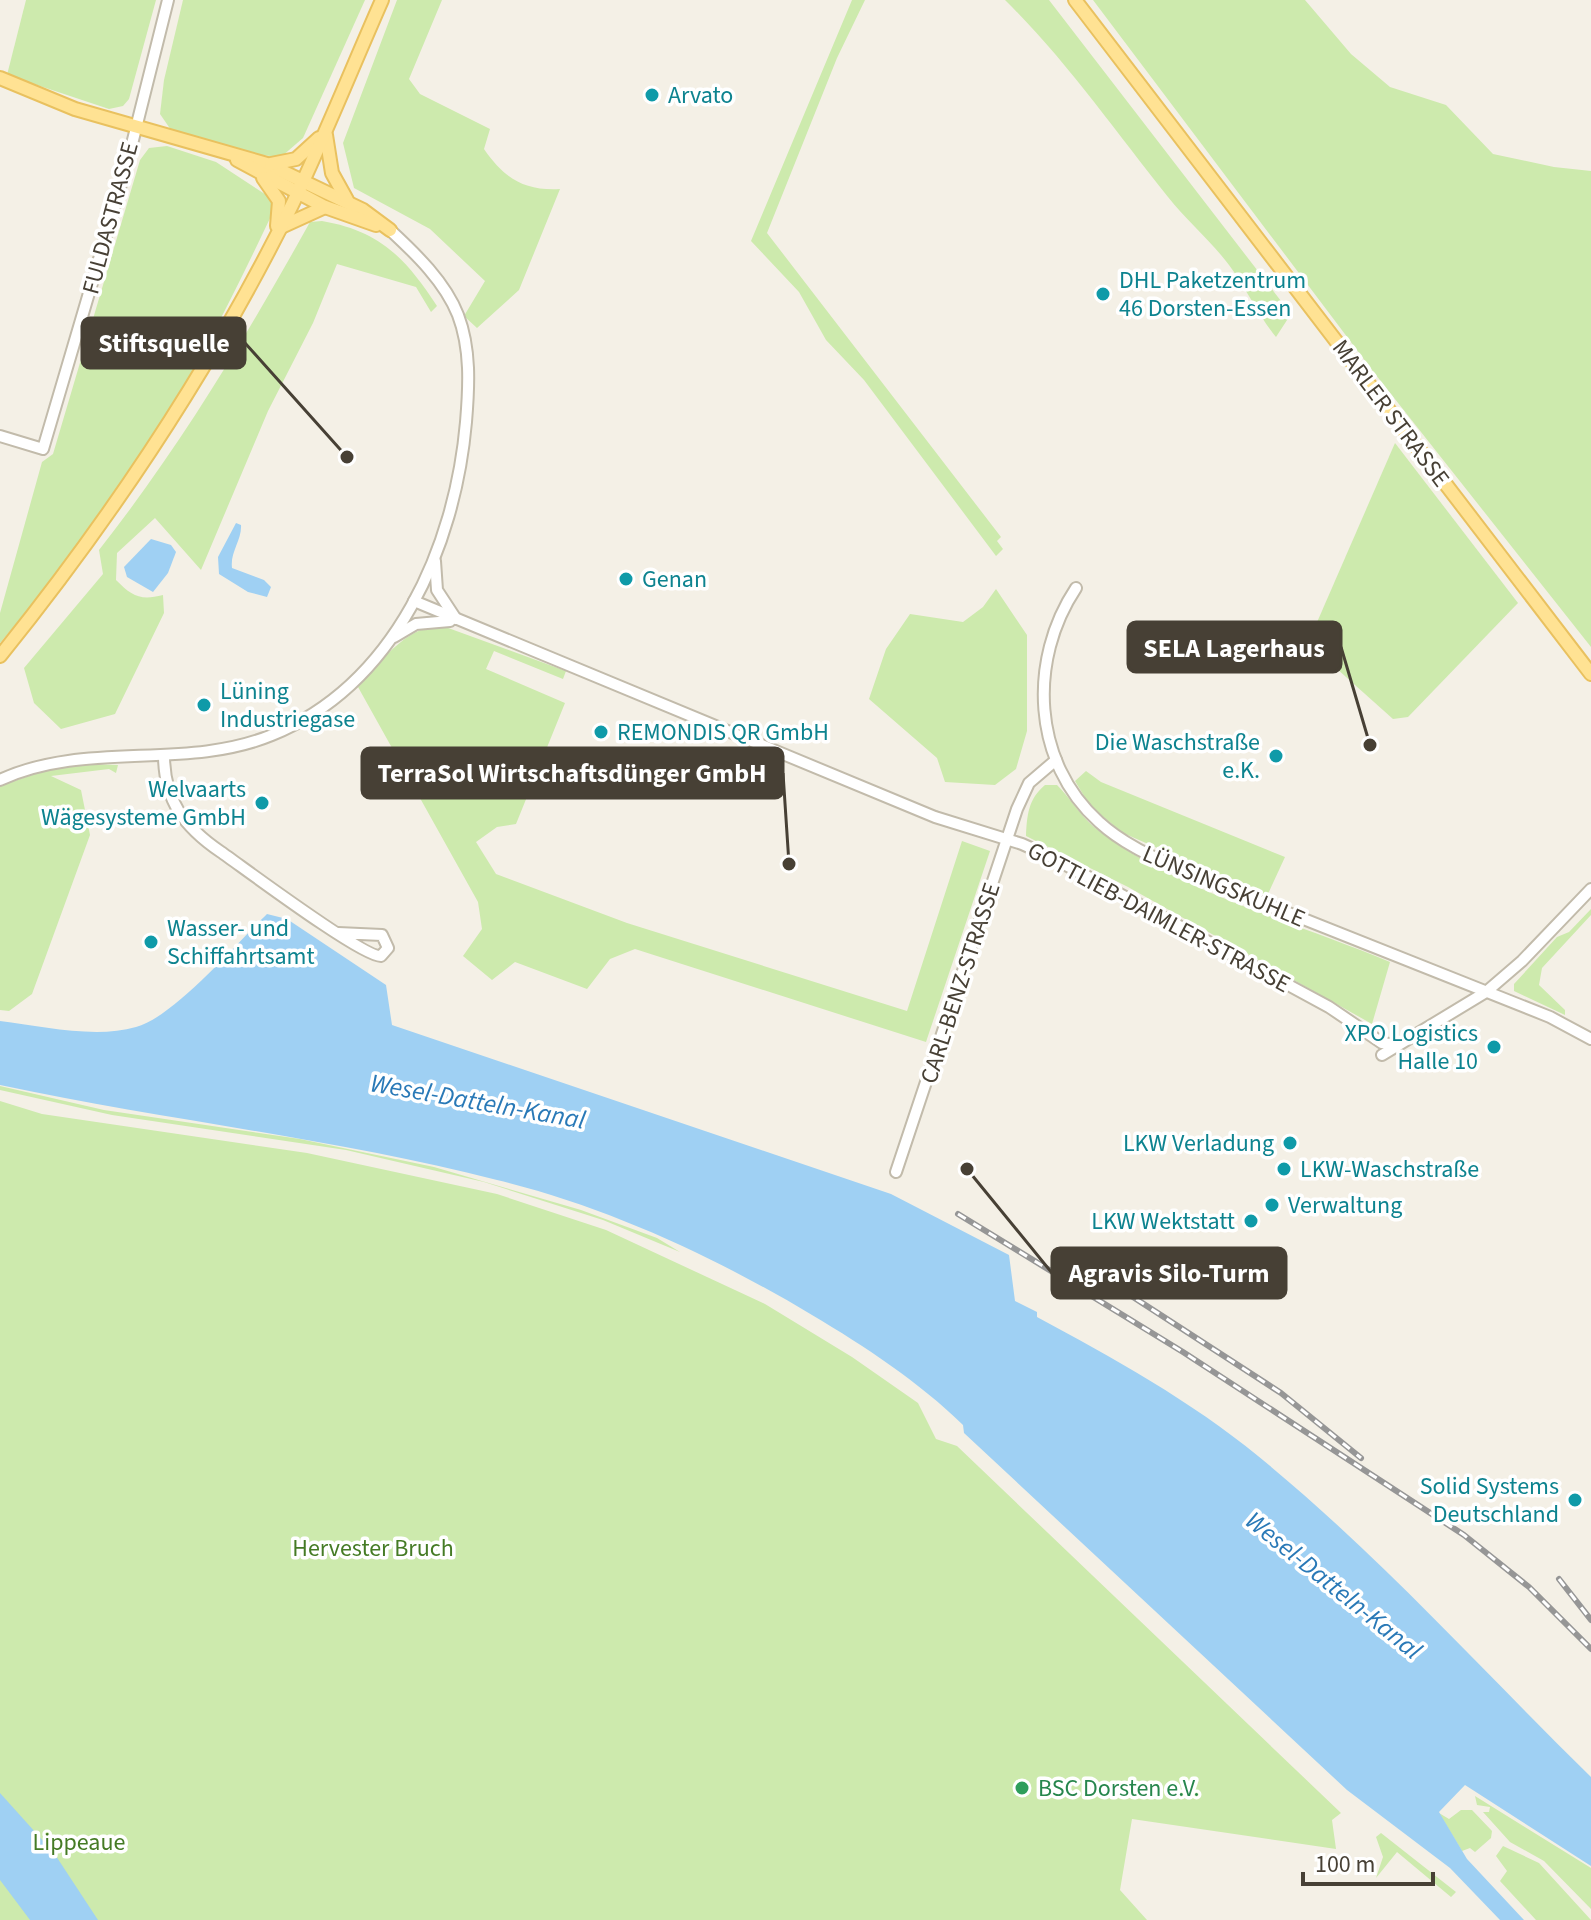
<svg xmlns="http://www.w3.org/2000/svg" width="1591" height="1920" font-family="'Source Sans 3',sans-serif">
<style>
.green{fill:#cdeaad}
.water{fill:#9fd0f3}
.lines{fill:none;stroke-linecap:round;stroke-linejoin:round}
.minor-casing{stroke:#c2bbab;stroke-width:14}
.major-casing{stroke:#e9c15f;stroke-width:16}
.minor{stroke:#fff;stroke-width:10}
.major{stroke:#ffe293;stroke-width:12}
.rail-casing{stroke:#969696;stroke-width:6}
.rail{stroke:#fff;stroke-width:3;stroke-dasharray:9;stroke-linecap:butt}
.culture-dot{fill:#0f9aa8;stroke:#fff;stroke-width:3}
.leisure-dot{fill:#2e9e5b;stroke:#fff;stroke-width:3}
.labels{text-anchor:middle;stroke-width:7;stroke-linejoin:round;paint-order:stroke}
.culture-label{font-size:24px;fill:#0d838f;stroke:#fff;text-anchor:start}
.street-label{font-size:24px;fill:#474035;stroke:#fff}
.park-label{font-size:24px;fill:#457b25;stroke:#fff}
.leisure-label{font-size:24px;fill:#27864d;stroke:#fff;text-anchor:start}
.water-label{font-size:26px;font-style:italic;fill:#2979b7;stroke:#fff}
.leader{fill:none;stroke:#474035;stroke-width:3}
.callout-dot{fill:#474035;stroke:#fff;stroke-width:3}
.callout{fill:#474035;stroke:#474035;stroke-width:3}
.callout-label{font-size:26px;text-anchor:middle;font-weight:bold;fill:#fff}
</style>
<rect width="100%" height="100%" fill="#f4f0e6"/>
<g class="green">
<polygon points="26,0 156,0 129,99 123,106 109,109 7,75"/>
<polygon points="183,0 365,0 303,138 281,157 260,155 171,130 160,114 164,80"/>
<path d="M397,0H442L409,79L420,94L490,129L484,149C504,178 524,191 560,189L519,290L477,328L464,316L485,281L430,229L354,188L343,143Z"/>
<polygon points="852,0 865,0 837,58 767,233 1001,537 997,541 1003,549 996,556 864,380 826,340 799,292 751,241"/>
<path d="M1005,0H1049L1291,314L1276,337C1258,315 1246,288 1229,265C1211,241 1187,221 1168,197C1115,131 1066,60 1005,0Z"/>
<polygon points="1093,0 1305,0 1351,54 1390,87 1446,105 1493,154 1554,167 1591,171 1591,647 1372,370"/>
<path d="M167,146L216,162L274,200L273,212C230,303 183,396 127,479C88,537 45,590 0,643V613L42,462L53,454L140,160L149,148Z"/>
<path d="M322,221C381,231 406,259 437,306L431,312L416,287L337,264L313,323L268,411L201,570L155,518L117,553L116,580C132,596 140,601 163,595L164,613L115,714L61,729L34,703L24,668L103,574L99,550C180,447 246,337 310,222Z"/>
<polygon points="1395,443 1518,603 1408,717 1393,719 1308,643"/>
<polygon points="996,589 1027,635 1027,731 1016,769 995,785 945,782 937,758 869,699 886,649 910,614 963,622 983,607"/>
<path d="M440,625L566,671L563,679L494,651L486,669L565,703L516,824L497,827L476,842L496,874L627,923L907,1011L962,841L990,851L926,1042L635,949L610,959L587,989L515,962L492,980L463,956L482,929L478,902L358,687C381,662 404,628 440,625Z"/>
<polygon points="93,764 118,765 116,773 109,769 51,776 81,790 90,835 32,994 9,1011 0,1010 0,786 49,769"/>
<polygon points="1086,771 1101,782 1285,857 1267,896 1123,833 1090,806 1075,781"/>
<path d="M1045,785H1057C1070,798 1080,815 1094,827C1171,889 1297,923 1390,962L1372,1024L1128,887L1026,836C1027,816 1028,799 1045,785Z"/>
<polygon points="1591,909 1591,915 1542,968 1539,985 1565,1010 1565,1015 1514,991 1514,984 1557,937 1569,932"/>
<polygon points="0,1086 104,1110 300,1139 434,1167 581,1210 657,1238 680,1252 603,1220 484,1182 346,1150 112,1115 0,1090"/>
<polygon points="0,1101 42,1114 307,1153 497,1194 606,1230 765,1304 852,1357 918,1403 936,1439 957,1446 1341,1813 1332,1820 1336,1849 1132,1819 1120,1890 1147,1920 0,1920"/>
<polygon points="1475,1796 1591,1868 1591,1909 1544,1861 1510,1842 1483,1812 1489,1812 1490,1807 1477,1805"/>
<polygon points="1461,1810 1472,1810 1492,1831 1491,1838 1475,1852 1470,1848 1462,1851 1439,1813 1449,1819"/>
<polygon points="1381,1833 1456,1892 1451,1897 1397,1852 1376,1878 1383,1857 1376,1837"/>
<polygon points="1503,1846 1539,1863 1591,1920 1536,1920 1500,1881 1507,1871 1496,1856"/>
</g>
<g class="water">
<path d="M236,523L241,525C242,540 230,552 232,568L264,580L271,587L267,597L248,592L219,574L218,557Z"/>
<polygon points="151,539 171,545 176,552 168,573 153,592 127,577 124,567"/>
<path d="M267,914L287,919L386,985L392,1025L891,1194L1009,1255L1015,1301L1037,1312V1317C1113,1358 1191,1401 1258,1456C1377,1553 1481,1669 1591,1777V1866L1465,1785L1439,1812L1467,1859L1524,1920H1500L1450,1868L1347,1790L964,1433L963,1425C919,1382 866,1347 812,1315C715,1257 608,1207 497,1180C332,1138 164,1120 0,1085V1021C42,1026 95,1039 136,1027C174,1017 237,943 267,914Z"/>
<polygon points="0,1793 54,1853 98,1920 30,1920 0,1880"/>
</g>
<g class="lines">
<g class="minor-casing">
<g id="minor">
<polyline points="0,436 43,449 127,164 168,0"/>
<polyline points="435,561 437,590 456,619"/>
<path d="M1076,588C1028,660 1032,762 1099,822C1123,844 1153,857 1183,871L1550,1017L1591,1039"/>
<polyline points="414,601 935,817 1022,844 1053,858 1329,1007 1382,1043 1397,1045"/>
<polyline points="394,637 416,624 450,621"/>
<path d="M164,755C164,800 184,827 221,852C244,868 364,958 381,956L388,948L382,935L338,933"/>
<path d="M0,780C86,740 185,771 272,735C396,684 455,547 466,422C469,386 471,349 458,315C445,282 416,254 390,230"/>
<polyline points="1382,1055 1486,992 1522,961 1591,889"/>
<polyline points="896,1172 1017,809 1029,783 1056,760"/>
</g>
</g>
<g class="major-casing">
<g id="major">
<polyline points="1075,0 1591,674"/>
<polyline points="0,78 75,109 267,164 363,210 390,230"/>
<polyline points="326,135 332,173 347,200"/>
<polyline points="237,160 325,207 376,225"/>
<polyline points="271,164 296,159 319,138"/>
<polyline points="263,178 279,201 277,226"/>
<polyline points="279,228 325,207"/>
<path d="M0,656C113,516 212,367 292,205C324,138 352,68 382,0"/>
</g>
</g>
<use href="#minor" class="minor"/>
<use href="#major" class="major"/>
<g class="rail-casing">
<g id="rail">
<polyline points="958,1214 1183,1352 1464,1535 1529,1587 1591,1649"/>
<polyline points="1076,1260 1281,1393 1361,1458"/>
<polyline points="1559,1579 1591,1620"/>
</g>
</g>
<use href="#rail" class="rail"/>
</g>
<g class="culture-dot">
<circle cx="652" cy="95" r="8"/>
<circle cx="1103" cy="294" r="8"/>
<circle cx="626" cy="579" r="8"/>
<circle cx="204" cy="705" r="8"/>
<circle cx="601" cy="732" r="8"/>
<circle cx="1276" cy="756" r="8"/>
<circle cx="262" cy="803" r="8"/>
<circle cx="151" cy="942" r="8"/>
<circle cx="1494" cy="1047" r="8"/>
<circle cx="1290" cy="1143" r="8"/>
<circle cx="1284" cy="1169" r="8"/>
<circle cx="1272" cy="1205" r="8"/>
<circle cx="1251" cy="1221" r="8"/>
<circle cx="1575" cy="1500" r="8"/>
</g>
<circle class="leisure-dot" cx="1022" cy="1788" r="8"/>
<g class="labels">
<g class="culture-label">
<text x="668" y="103">Arvato</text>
<text x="1119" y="288">DHL Paketzentrum<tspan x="1119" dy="28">46 Dorsten-Essen</tspan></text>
<text x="642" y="587">Genan</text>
<text x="220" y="699">Lüning<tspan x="220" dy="28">Industriegase</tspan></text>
<text x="617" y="740">REMONDIS QR GmbH</text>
<text x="1260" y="750" text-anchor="end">Die Waschstraße<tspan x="1260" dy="28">e.K.</tspan></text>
<text x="246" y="797" text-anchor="end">Welvaarts<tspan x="246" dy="28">Wägesysteme GmbH</tspan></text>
<text x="167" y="936">Wasser- und<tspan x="167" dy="28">Schiffahrtsamt</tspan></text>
<text x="1478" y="1041" text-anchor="end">XPO Logistics<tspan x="1478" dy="28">Halle 10</tspan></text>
<text x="1274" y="1151" text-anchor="end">LKW Verladung</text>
<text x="1300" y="1177">LKW-Waschstraße</text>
<text x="1288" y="1213">Verwaltung</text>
<text x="1235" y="1229" text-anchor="end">LKW Wektstatt</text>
<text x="1559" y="1494" text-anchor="end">Solid Systems<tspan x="1559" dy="28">Deutschland</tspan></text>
</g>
<g class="street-label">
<text transform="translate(110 218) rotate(-75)" y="8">FULDASTRASSE</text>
<text transform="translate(1391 413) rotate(53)" y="8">MARLER STRASSE</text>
<text transform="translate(1224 886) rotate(23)" y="8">LÜNSINGSKUHLE</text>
<text transform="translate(1159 917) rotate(28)" y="8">GOTTLIEB-DAIMLER-STRASSE</text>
<text transform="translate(960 983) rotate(-72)" y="8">CARL-BENZ-STRASSE</text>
</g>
<g class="park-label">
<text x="373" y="1556">Hervester Bruch</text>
<text x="79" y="1850">Lippeaue</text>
</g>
<g class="leisure-label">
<text x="1038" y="1796">BSC Dorsten e.V.</text>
</g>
<g class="water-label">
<text transform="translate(478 1101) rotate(10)" y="9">Wesel-Datteln-Kanal</text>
<text transform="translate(1334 1585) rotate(39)" y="9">Wesel-Datteln-Kanal</text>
</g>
</g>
<path class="leader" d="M347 457L245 343M1370 745L1341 647M789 864L783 773M967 1169L1052 1273"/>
<g class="callout-dot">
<circle cx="347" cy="457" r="8"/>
<circle cx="1370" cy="745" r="8"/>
<circle cx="789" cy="864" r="8"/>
<circle cx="967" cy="1169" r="8"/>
</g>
<g class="callout">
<rect x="82" y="318" width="163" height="50" rx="8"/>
<rect x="1128" y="622" width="213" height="50" rx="8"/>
<rect x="362" y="748" width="421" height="50" rx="8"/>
<rect x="1052" y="1248" width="234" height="50" rx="8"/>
</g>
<g class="callout-label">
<text x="164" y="352">Stiftsquelle</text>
<text x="1234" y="657">SELA Lagerhaus</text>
<text x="572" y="782">TerraSol Wirtschaftsdünger GmbH</text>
<text x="1169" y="1282">Agravis Silo-Turm</text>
</g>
<path d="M1303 1872v12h130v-12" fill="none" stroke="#474035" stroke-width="4"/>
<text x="1315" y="1872" font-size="24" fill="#474035" stroke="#ffffff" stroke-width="6" paint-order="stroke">100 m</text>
</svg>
